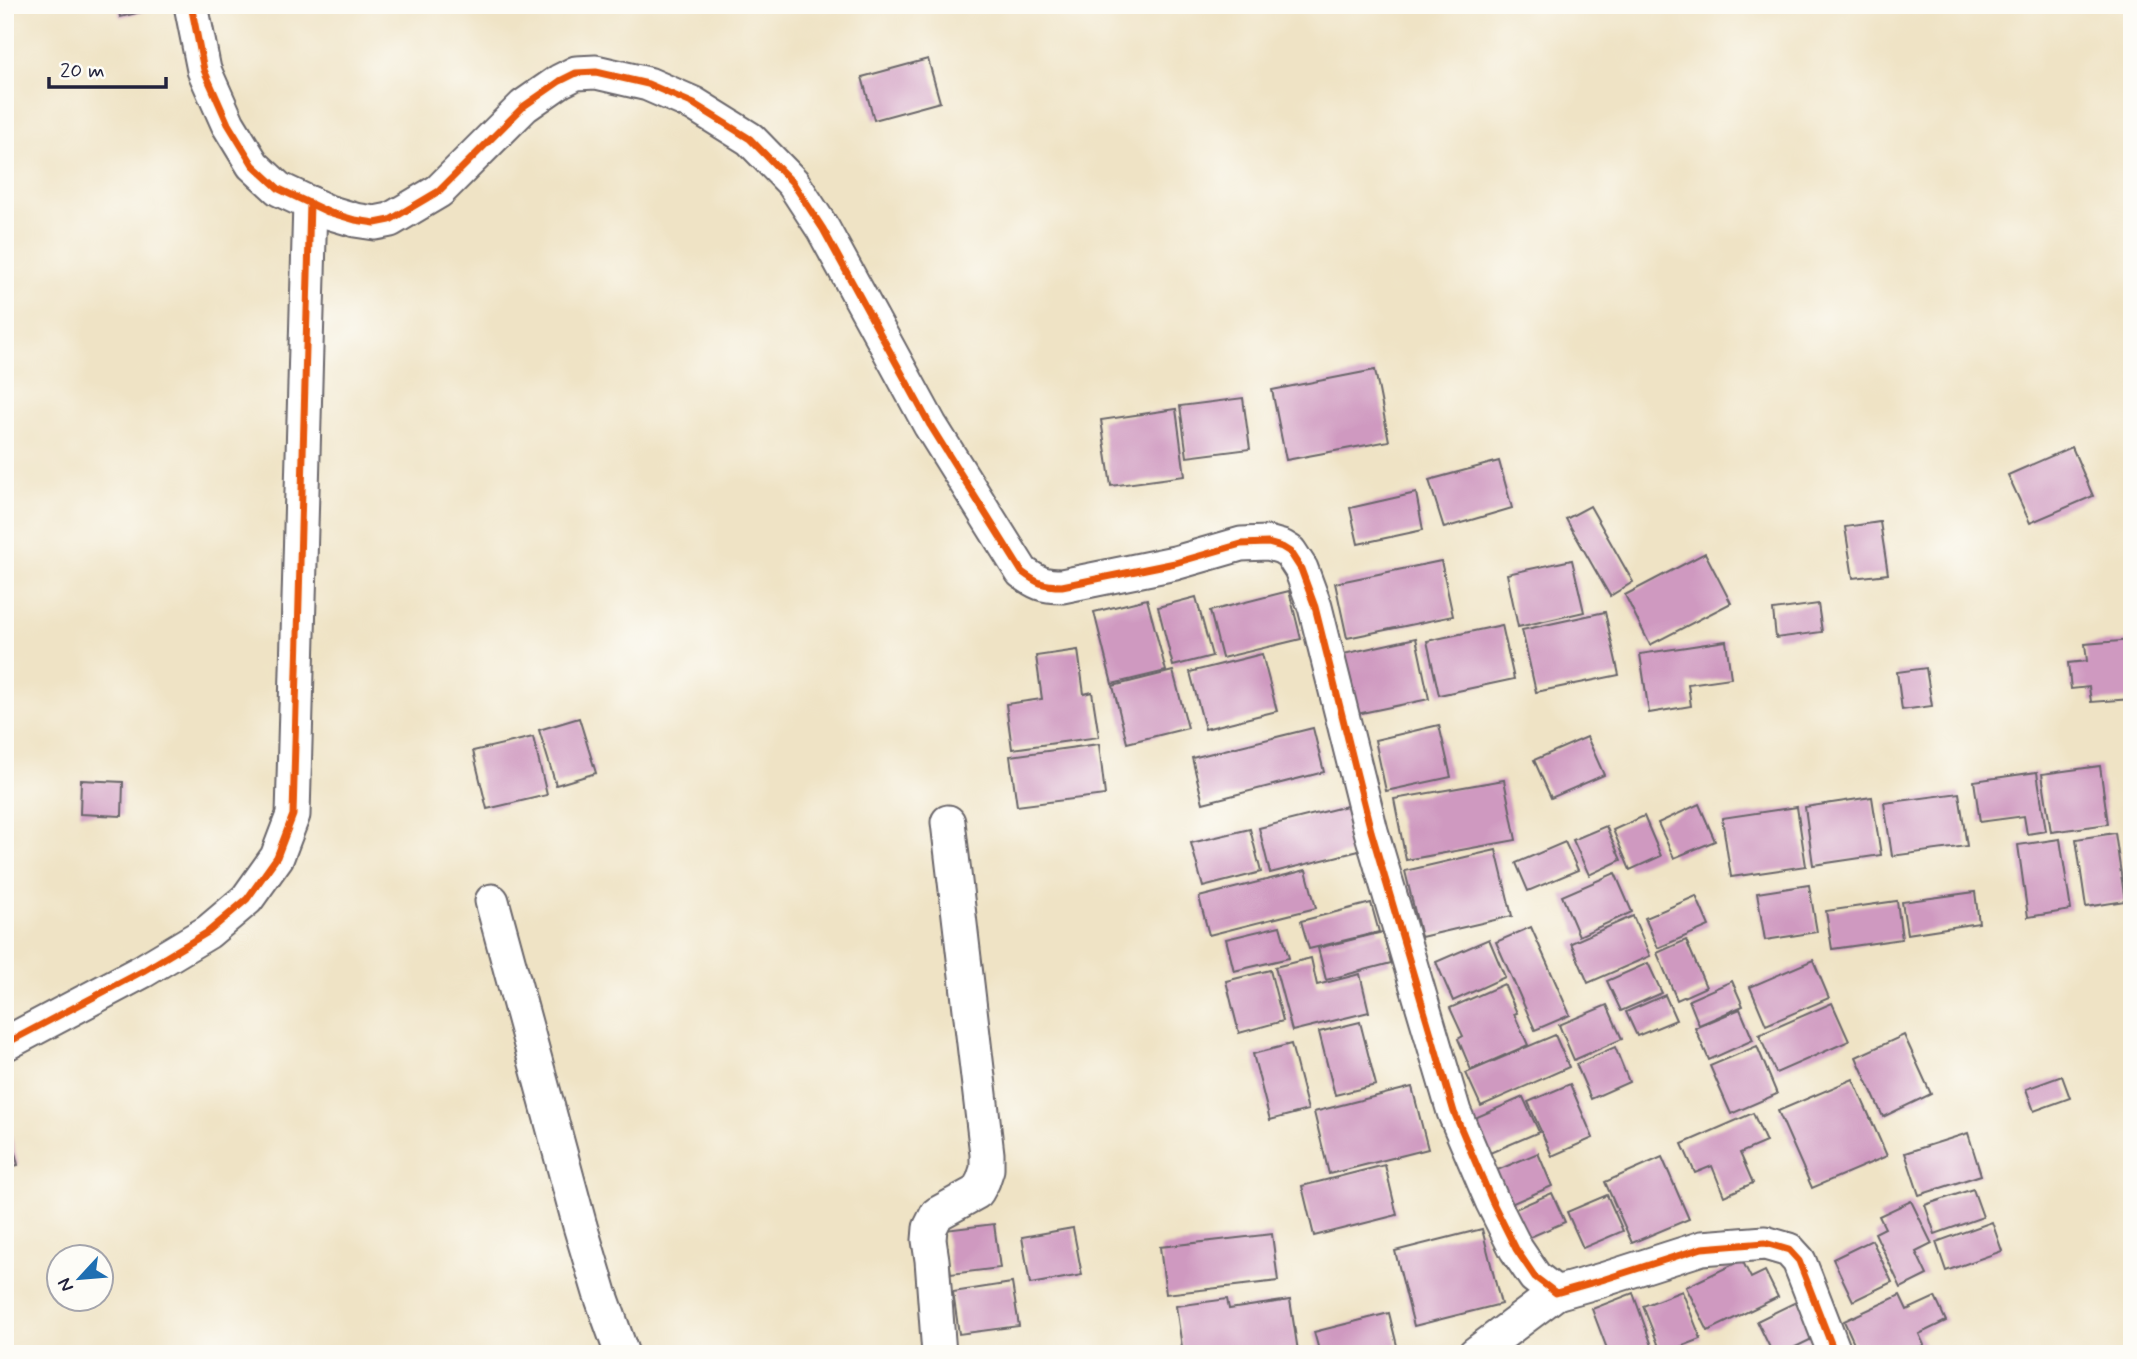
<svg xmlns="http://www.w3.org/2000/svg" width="2137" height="1359" font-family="Mynerve,sans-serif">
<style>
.building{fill:#cf99c0}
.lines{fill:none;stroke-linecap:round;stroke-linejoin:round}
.street-casing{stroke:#6a666b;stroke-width:37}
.street{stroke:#fff;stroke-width:33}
.cycleway-casing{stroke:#fdfcf7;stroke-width:11}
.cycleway{stroke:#e8590c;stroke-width:7}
</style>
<rect width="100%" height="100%" fill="#fdfcf7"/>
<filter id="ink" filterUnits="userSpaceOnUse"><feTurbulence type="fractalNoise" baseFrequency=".0143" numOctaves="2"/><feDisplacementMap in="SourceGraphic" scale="14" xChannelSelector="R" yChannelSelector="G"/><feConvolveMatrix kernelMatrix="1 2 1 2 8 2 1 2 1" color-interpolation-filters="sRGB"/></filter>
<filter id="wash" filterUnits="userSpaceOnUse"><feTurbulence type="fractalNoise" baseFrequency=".00686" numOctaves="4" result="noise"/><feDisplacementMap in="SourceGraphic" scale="28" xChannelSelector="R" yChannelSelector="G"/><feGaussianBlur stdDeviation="1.57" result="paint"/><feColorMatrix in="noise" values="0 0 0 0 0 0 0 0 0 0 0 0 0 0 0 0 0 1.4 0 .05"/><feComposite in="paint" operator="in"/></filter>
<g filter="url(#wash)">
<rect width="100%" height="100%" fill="#efe3c5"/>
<g id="blocks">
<g class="building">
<polygon points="118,5 166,5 166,6 120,17"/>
<polygon points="928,59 940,102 874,120 862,77"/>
<polygon points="1375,370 1389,441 1286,460 1272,390"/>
<polygon points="1243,398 1250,449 1187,457 1180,406"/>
<polygon points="1176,409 1185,476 1111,486 1101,420"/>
<polygon points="2072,447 2093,496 2030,523 2008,475"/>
<polygon points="1499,461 1512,508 1444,528 1429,480"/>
<polygon points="1416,493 1423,530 1358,544 1350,508"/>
<polygon points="1590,506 1633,582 1610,596 1566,519"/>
<polygon points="1880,522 1888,574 1853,578 1845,527"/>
<polygon points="1705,553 1731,603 1650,645 1625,595"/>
<polygon points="1572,560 1584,612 1518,627 1507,574"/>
<polygon points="1441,561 1453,616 1347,638 1335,583"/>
<polygon points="1289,591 1301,639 1222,658 1210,611"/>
<polygon points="1196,597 1212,656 1173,666 1158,607"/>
<polygon points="1147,599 1166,671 1112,684 1094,612"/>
<polygon points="1818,604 1822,632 1776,638 1773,610"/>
<polygon points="1605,612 1619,675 1536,692 1522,630"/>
<polygon points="1502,625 1514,679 1439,695 1427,641"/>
<polygon points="1416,638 1429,699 1352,715 1339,655"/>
<polygon points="2132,640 2132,699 2091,702 2089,687 2071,689 2068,663 2087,661 2085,644"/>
<polygon points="1726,641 1731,678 1688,684 1691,706 1649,713 1640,654"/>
<polygon points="1078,650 1084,694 1092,692 1099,737 1012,749 1006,704 1042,699 1036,656"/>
<polygon points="1262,654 1277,711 1205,729 1190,672"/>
<polygon points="1926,668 1932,706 1902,710 1897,672"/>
<polygon points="1173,671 1188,728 1127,743 1113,686"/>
<polygon points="579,718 596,773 556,785 539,730"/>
<polygon points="1439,725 1451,777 1386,791 1375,740"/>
<polygon points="1313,728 1324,772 1203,803 1192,758"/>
<polygon points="533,737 547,795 487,809 473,751"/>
<polygon points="1587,737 1604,775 1551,798 1534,760"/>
<polygon points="1099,744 1105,795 1017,806 1010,756"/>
<polygon points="2100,766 2108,824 2051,832 2042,774"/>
<polygon points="2037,772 2046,831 2027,834 2024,816 1980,822 1974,781"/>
<polygon points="81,780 123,782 122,816 80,814"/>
<polygon points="1504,780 1516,840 1406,860 1394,799"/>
<polygon points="1959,793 1967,846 1892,856 1884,803"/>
<polygon points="1872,797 1881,855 1813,865 1805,807"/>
<polygon points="1699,804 1715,841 1674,858 1658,823"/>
<polygon points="1347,806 1359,851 1270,873 1259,828"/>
<polygon points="1797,807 1806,866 1731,877 1722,818"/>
<polygon points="1644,816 1661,856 1630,870 1613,830"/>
<polygon points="1606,826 1621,860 1589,875 1573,840"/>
<polygon points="1250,829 1261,872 1203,887 1191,843"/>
<polygon points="2115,833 2125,901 2086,907 2076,839"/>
<polygon points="2060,839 2071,910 2028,917 2018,845"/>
<polygon points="1565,842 1578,870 1528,891 1516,863"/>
<polygon points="1496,850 1512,916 1421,937 1405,871"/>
<polygon points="1306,870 1316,908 1209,935 1199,897"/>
<polygon points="1615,873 1632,912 1579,936 1562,896"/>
<polygon points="1809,885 1817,932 1765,940 1757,893"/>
<polygon points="1975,892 1979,923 1907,934 1902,902"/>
<polygon points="1696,896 1709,926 1658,948 1645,918"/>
<polygon points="1897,901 1902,939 1832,949 1826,911"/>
<polygon points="1371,903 1379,932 1309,949 1301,921"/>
<polygon points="1633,916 1650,956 1588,983 1571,943"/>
<polygon points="1280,926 1289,958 1234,971 1226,939"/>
<polygon points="1531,927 1570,1015 1535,1030 1496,942"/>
<polygon points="1383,932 1391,963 1326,980 1318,948"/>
<polygon points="1489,939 1505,977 1453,1001 1436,962"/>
<polygon points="1686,940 1706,987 1677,1000 1657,953"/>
<polygon points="1311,958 1317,985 1360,974 1369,1012 1292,1031 1275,967"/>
<polygon points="1813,960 1829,998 1766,1025 1750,987"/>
<polygon points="1648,963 1662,993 1621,1011 1607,981"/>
<polygon points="1270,970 1283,1021 1239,1033 1226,981"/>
<polygon points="1732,981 1743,1006 1699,1025 1689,1000"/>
<polygon points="1504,984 1517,1013 1514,1014 1528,1045 1471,1070 1458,1039 1463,1036 1450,1008"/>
<polygon points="1665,995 1676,1020 1637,1036 1626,1012"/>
<polygon points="1832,1003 1849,1041 1776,1073 1759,1035"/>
<polygon points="1607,1005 1622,1039 1574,1060 1559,1025"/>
<polygon points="1740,1009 1753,1040 1709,1060 1695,1028"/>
<polygon points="1360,1022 1376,1085 1335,1095 1319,1032"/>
<polygon points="1555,1035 1569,1067 1481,1106 1466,1073"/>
<polygon points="1904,1035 1931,1094 1883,1117 1856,1057"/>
<polygon points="1291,1044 1308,1110 1270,1120 1253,1054"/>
<polygon points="1757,1046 1777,1094 1731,1114 1710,1066"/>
<polygon points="1615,1047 1629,1082 1591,1099 1576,1064"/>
<polygon points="2062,1076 2070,1098 2034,1111 2026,1089"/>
<polygon points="1853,1079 1887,1156 1812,1188 1778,1111"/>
<polygon points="1570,1084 1593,1138 1552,1156 1528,1102"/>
<polygon points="1412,1087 1428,1149 1329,1174 1314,1112"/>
<polygon points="1523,1097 1539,1132 1483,1156 1468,1121"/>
<polygon points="1753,1113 1766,1142 1740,1153 1753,1183 1724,1196 1712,1166 1695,1173 1682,1144"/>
<polygon points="9,1127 18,1165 5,1168 5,1128"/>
<polygon points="1968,1133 1981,1175 1919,1195 1905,1153"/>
<polygon points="1538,1153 1552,1186 1502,1208 1488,1174"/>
<polygon points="1662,1157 1689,1219 1632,1243 1605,1182"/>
<polygon points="1385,1165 1397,1215 1314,1236 1302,1186"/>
<polygon points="1973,1189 1983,1217 1935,1234 1925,1205"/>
<polygon points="1552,1193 1565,1222 1519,1242 1506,1213"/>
<polygon points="1607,1195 1623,1231 1583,1248 1567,1212"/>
<polygon points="1911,1201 1932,1244 1916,1252 1927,1275 1901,1288 1875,1233 1885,1228 1879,1216"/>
<polygon points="1992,1222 2002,1251 1946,1271 1936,1242"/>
<polygon points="994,1224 1000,1268 951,1274 945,1230"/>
<polygon points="1073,1228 1082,1275 1030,1284 1022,1237"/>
<polygon points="1482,1229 1501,1304 1414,1326 1395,1251"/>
<polygon points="1272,1234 1278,1281 1166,1294 1160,1247"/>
<polygon points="1872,1240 1892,1282 1853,1301 1833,1259"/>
<polygon points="1742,1260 1751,1278 1765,1271 1778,1297 1708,1331 1686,1287"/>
<polygon points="1012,1283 1019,1326 959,1334 953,1292"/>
<polygon points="1682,1291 1701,1339 1662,1354 1643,1306"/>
<polygon points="1633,1293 1655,1354 1609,1354 1592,1309"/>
<polygon points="1900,1295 1907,1310 1935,1297 1946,1321 1919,1334 1924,1345 1905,1354 1859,1354 1844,1321"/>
<polygon points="1227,1299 1229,1309 1290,1300 1298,1351 1279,1354 1183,1354 1176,1306"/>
<polygon points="1800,1300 1818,1336 1781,1354 1773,1354 1757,1321"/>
<polygon points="1389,1313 1399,1354 1320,1354 1314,1332"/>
</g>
</g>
</g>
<g filter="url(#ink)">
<use href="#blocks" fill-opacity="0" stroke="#6a666b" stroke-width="2"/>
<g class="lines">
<g class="street-casing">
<g id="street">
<path d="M191,5L204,70L228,124L253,165L279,189L328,212L355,220L375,223L390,220L439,191L524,106L560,81L576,73L596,72L648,84L694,104L750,139L793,183L823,229L930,425L1022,572C1037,583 1043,586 1062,586L1175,563L1241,544L1268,543L1282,547L1290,552L1301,569L1315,607L1371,831L1454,1112L1492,1201L1516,1249L1535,1277L1556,1293L1602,1280L1702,1248L1765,1243L1789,1250L1799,1261L1835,1354"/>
<polyline points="492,901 580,1226 600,1293 622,1354"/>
<polyline points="5,1044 143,971 208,932 247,899 277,857 293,815 310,203"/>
<polyline points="939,1354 932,1260 929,1240 930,1228 937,1214 977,1192 983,1181 987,1169 987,1154 948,822"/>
<polyline points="1475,1354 1556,1293"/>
</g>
</g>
<use href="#street" class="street"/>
<g class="cycleway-casing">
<g id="cycleway">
<path d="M191,5L204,70L228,124L253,165L279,189L328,212L355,220L375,223L390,220L439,191L524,106L560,81L576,73L596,72L648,84L694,104L750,139L793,183L823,229L930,425L1022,572C1037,583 1043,586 1062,586L1175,563L1241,544L1268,543L1282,547L1290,552L1301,569L1315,607L1371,831L1454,1112L1492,1201L1516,1249L1535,1277L1556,1293L1602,1280L1702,1248L1765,1243L1789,1250L1799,1261L1835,1354"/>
<polyline points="5,1044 143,971 208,932 247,899 277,857 293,815 310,203"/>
</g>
</g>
<use href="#cycleway" class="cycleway"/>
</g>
</g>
<rect width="2137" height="1359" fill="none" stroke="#fdfcf7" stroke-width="28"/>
<g transform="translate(80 1278) rotate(244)"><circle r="33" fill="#fdfcf7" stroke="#a5a5ac" stroke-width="2"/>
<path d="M0-5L12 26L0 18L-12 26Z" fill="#1f6fb2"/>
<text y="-10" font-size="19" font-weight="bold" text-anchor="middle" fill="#22223b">N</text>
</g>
<path d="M49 77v10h117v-10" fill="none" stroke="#22223b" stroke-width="3.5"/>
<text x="60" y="77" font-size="21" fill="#22223b" stroke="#fdfcf7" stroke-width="5" paint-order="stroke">20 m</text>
</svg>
